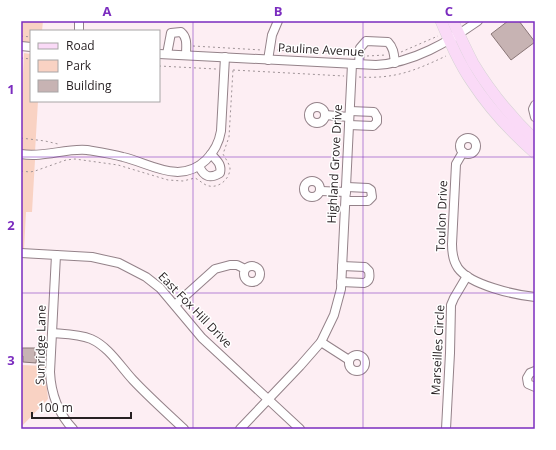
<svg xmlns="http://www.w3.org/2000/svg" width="556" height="450" font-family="'Open Sans',sans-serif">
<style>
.green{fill:#f9d2c3}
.building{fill:#c7b3b3;stroke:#897677}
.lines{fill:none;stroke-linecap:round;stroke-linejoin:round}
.minor-casing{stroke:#948289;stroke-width:10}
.major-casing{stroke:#d4d2d3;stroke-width:12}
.path{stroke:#9f9397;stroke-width:1;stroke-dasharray:2 3;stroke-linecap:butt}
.minor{stroke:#fff;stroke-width:8}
.major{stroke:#fadaf7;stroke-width:11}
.grid{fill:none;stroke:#7b2cbf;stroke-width:1;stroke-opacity:0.55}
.labels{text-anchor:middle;stroke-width:3;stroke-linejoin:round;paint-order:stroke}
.street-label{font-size:12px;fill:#261f21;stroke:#fff}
.neatline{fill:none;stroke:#7b2cbf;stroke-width:1.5}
.grid-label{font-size:13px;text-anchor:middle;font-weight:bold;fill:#7b2cbf}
</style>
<rect width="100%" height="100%" fill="#fdeef3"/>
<g class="green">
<polygon points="21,21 43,21 42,31 31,31 31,43 21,42"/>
<polygon points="24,53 31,54 31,101 38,101 35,152 21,151 21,114"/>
<polygon points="21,159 35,160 32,212 26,212 24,250 21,250"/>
<polygon points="21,365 47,366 46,379 48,399 21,427"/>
</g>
<g class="building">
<polygon points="508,21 519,21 535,42 511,60 491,34"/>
<polygon points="22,348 35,348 35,356 37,356 36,363 23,362 23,356 21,356"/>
</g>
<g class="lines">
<g class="minor-casing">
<g id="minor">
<polyline points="79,31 79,21"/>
<polyline points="21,46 31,47"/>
<path d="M159,54L376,65C413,63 448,42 478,21"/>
<path d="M167,54L171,33L181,32C188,38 186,46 186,55"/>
<polyline points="268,60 272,35 278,21"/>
<path d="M359,64L360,48L366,41L388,42C394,48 394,55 395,63"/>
<polyline points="535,105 533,109 535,117"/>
<circle cx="317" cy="115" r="8"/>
<polyline points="325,115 349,117"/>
<polyline points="349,125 373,126 377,122 377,117 374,112 350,111"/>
<circle cx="468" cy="146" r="8"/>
<path d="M463,152L456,164L452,244C452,253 453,261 458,268C470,285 515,295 535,297"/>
<path d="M21,154C44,158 65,148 87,150C99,152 112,154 123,157C152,164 180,185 206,160C215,151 219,143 221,131L225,57"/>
<path d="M199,166C204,177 210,179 220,173C222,164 217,161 211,154"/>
<circle cx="312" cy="189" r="8"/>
<polyline points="321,191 346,192"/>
<polyline points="346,201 368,201 372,197 371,190 368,188 347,187"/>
<polyline points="21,253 92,257 119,263 146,277 160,288 202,338 300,429"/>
<path d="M56,255L50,372C51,394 58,413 73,429"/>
<circle cx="252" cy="274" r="8"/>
<path d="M341,282L364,283C370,281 370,277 369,271L365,267L342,266"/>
<polyline points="175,305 215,269 230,265 237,265 245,269"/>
<path d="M52,333C64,334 79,334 91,339C109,347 120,366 133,380C149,397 167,413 184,429"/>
<polyline points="321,342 349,360"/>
<circle cx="357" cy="363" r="8"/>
<polyline points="535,371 530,373 527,378 528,384 535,387"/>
<polyline points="240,429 300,366 321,342 334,315 341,289 352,64"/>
<polyline points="446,429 450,353 451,305 454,298 467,276"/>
</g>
</g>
<g class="major-casing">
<g id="major">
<path d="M441,21C450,42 459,63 472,82C489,108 511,132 535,153"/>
<path d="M453,21C459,35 466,49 473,63C490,91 511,117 535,140"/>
</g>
</g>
<g class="path">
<polyline points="21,36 31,37"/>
<polyline points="193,46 262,50"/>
<polyline points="277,50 352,55"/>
<polyline points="401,52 438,36"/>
<polyline points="367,56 386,55"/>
<polyline points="21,58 31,59"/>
<polyline points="159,66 216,69"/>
<polyline points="233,70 344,76"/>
<path d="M359,77C395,79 414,71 446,56"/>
<polyline points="21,138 45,141 58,144"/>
<path d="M21,171L30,172L35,171L66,160L75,159L118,165L168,180L183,181L195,178C199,180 202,183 206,185C217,190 230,180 230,168C229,163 225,158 223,154L229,137L233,70"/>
</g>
<use href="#minor" class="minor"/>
<use href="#major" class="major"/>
</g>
<path class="grid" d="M193,21V429M363,21V429M21,157H535M21,293H535"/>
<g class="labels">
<g class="street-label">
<text transform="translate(321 50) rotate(3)" y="4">Pauline Avenue</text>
<text transform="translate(335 164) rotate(-87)" y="4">Highland Grove Drive</text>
<text transform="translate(442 216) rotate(-88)" y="4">Toulon Drive</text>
<text transform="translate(195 310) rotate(46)" y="4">East Fox Hill Drive</text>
<text transform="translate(41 345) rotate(-89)" y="4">Sunridge Lane</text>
<text transform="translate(438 350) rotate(-87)" y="4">Marseilles Circle</text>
</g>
</g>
<rect width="556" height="450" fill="none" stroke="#ffffff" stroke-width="44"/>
<rect x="30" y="30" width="130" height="72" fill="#ffffff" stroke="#a8a5a6"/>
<rect x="38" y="43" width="20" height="6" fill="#fadaf7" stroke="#a8a5a6"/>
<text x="66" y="50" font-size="12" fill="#261f21">Road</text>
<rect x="38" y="60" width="20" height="12" fill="#f9d2c3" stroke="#a8a5a6"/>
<text x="66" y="70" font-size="12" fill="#261f21">Park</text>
<rect x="38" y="80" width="20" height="12" fill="#c7b3b3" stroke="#a8a5a6"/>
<text x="66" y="90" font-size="12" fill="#261f21">Building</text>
<path d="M32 412v6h99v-6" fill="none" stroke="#261f21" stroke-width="2"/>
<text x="38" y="412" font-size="12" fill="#261f21" stroke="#ffffff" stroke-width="3" paint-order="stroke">100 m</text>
<rect x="22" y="22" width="512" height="406" class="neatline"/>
<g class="grid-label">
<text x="107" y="16">A</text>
<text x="278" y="16">B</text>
<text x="449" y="16">C</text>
<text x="11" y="94">1</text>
<text x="11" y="230">2</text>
<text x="11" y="365">3</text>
</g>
</svg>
